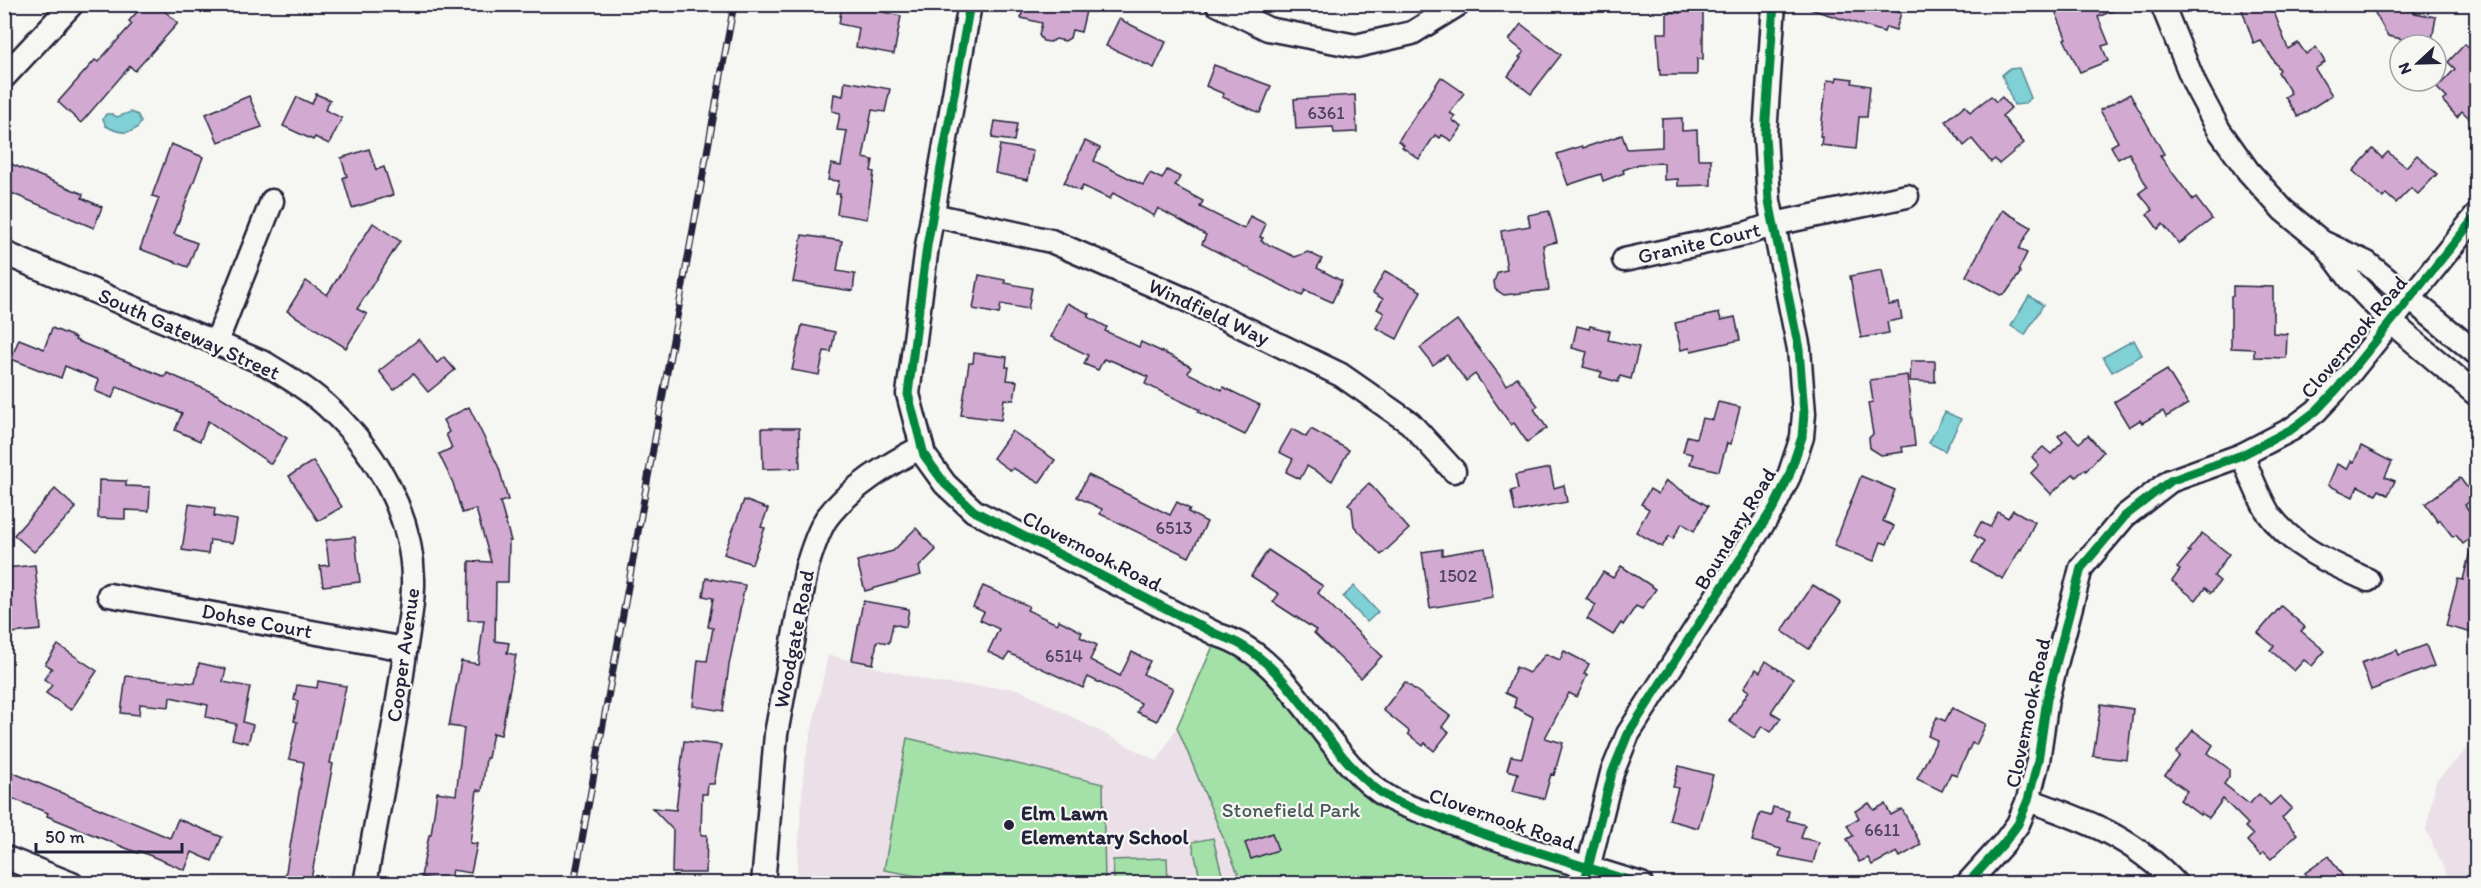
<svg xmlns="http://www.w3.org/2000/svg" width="2481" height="888" font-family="Itim,sans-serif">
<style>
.built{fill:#ebdfe8}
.green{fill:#a4e1a8;stroke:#638272;stroke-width:1.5}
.water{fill:#7fd1d6;stroke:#5a8b98;stroke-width:1.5}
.building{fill:#d2aad1;stroke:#22223b;stroke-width:1.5}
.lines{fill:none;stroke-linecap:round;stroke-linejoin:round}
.minor-casing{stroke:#22223b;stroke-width:27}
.minor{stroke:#f6f6f2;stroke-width:22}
.rail-casing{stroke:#22223b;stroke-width:7}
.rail{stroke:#f6f6f2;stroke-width:4.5;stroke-dasharray:14;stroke-linecap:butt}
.cycleway-casing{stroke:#f6f6f2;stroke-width:13}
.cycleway{stroke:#00873e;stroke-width:9}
.poi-dot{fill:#22223b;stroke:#f6f6f2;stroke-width:2}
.labels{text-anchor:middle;stroke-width:4.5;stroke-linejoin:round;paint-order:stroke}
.number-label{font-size:18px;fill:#4e4460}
.street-label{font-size:21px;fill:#22223b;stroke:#f6f6f2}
.park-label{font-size:21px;fill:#495b5c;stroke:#f6f6f2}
.poi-label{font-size:21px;font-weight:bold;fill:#22223b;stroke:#f6f6f2;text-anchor:start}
</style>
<rect width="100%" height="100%" fill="#f6f6f2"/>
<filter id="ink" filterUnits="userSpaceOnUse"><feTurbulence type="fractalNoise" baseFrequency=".0167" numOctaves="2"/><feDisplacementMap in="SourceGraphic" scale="12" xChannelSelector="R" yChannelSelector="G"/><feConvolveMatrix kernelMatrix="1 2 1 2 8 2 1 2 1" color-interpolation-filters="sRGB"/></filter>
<g filter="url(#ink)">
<g class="built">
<polygon points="828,655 937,683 1018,689 1157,761 1177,727 1242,883 796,884 804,766"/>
<polygon points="2476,740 2476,883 2451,883 2426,830 2436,781"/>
</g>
<g class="green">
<polygon points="1218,635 1238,641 1391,798 1589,867 1584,883 1242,883 1177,727"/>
<polygon points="907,738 1103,784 1105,883 956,883 884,870"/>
<polygon points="1213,838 1224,883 1201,883 1192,842"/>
<polygon points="1167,858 1168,883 1114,883 1113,860"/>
</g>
<g class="water">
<polygon points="2019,68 2031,98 2024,104 2014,105 2002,75 2009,69"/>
<path d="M131,112L138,115L141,122C134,137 118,133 106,126L103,119L106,114H112L117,117Z"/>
<polygon points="2029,296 2043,305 2025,335 2011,326"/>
<polygon points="2134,340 2142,355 2112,372 2103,357"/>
<polygon points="1945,412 1961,419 1945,451 1929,443"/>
<polygon points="1354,586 1378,612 1367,622 1343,597"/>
</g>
<g class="building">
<polygon points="144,4 157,4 178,23 135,71 130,66 81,123 58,102 95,60 98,62 132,24 129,21"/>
<polygon points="842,4 877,4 877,7 883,9 883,12 901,16 894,54 856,47 859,28 839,24"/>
<polygon points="1024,4 1087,7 1081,32 1072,30 1070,38 1065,41 1056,39 1050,42 1043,41 1039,35 1042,23 1021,18"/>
<polygon points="1811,4 1892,4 1891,10 1901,13 1896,30 1886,27 1884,32 1810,9"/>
<polygon points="2078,4 2126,5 2098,17 2109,44 2102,46 2108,61 2080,72 2064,39 2066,38 2056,13"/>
<polygon points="2240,4 2271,4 2288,49 2298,43 2306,54 2316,47 2325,62 2315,69 2332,95 2298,117 2285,97 2291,93 2278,72 2280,70 2261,41 2254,44"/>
<polygon points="2370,4 2411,4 2415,13 2436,17 2431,45 2388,36"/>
<polygon points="1680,11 1703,11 1703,59 1697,59 1697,75 1660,75 1657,33 1667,33 1667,12 1680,13"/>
<polygon points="1119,19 1166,42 1154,68 1106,46"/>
<polygon points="1521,24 1561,55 1531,94 1508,76 1521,58 1519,57 1524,52 1509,40"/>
<polygon points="2465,44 2476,56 2476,125 2462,111 2457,117 2443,101 2447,98 2437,88 2455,69 2448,62"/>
<polygon points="1214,65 1271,86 1260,113 1222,97 1224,94 1206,86"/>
<polygon points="1441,77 1464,93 1450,113 1455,116 1452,120 1462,127 1452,141 1442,135 1440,138 1435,135 1419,159 1402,147 1404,145 1398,141"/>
<polygon points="1837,77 1853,79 1852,83 1870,86 1867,117 1859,117 1856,149 1821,145 1822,137 1820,137 1827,80 1836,81"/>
<polygon points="845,81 890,89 885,112 872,110 863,158 873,160 871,171 874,172 867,219 837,214 840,194 836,194 839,181 828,180 831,164 841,166 847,131 837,130 840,113 832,111 834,94 843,96"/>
<polygon points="316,94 330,100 325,110 342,118 329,144 315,137 313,140 283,126 297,97 312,104"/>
<polygon points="2130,94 2164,154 2160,156 2193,200 2196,198 2212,219 2179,244 2163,224 2158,229 2147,214 2153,210 2139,193 2147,187 2129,153 2118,159 2111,146 2118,142 2100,110"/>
<polygon points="1355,95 1357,132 1334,133 1333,127 1296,129 1294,99"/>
<polygon points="249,96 262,127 218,142 206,114"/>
<polygon points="1991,96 1996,102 2002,97 2011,108 2002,116 2024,143 1999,164 1995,159 1991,162 1972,139 1964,146 1946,121 1965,105 1970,112"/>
<polygon points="1682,118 1682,131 1697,130 1698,159 1711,159 1711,185 1678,186 1678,179 1664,180 1664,163 1639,164 1623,170 1624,173 1603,181 1601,174 1568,185 1557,154 1582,146 1583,148 1622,135 1627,149 1662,147 1662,119"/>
<polygon points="995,121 1017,124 1014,141 992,138"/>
<polygon points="1085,141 1100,148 1094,161 1143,185 1150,173 1162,179 1167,170 1180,177 1175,186 1203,201 1200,207 1244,229 1250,216 1266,224 1260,237 1263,238 1261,241 1295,257 1308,252 1322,259 1317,268 1342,281 1332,302 1305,290 1302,296 1202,244 1206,235 1158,208 1154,216 1113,193 1110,199 1083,186 1080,191 1064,183"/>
<polygon points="171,144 203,157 174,234 197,243 188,267 140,249 159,198 152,196"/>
<polygon points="1000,145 1033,151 1028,180 995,173"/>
<polygon points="369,149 376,170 384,167 393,195 352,208 343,178 347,176 341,158"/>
<polygon points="2373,149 2382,158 2388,152 2406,167 2417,155 2437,174 2418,194 2411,188 2396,203 2386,194 2383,198 2353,171"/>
<polygon points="4,161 83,194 82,198 102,207 94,228 4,190"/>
<polygon points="2002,210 2031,227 2019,249 2027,253 2019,269 2020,273 2006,293 2000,295 1966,276"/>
<polygon points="1549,211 1557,242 1543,245 1549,290 1504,295 1495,289 1494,281 1498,272 1507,270 1501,231 1530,226 1528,215"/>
<polygon points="373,223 400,241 357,309 367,314 346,348 287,311 306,281 327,295"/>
<polygon points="802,235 842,241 837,271 855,274 853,291 793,282"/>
<polygon points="1882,270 1889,305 1899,303 1902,319 1887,322 1889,333 1861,338 1850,276"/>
<polygon points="1385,271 1421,291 1397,339 1376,328 1384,313 1377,309 1383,299 1373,293"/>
<polygon points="979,275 1005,280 1005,283 1032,288 1028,309 1001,304 999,314 973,309"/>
<polygon points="2233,286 2273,287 2273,333 2287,334 2286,358 2254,357 2254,349 2231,348 2231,296 2233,296"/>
<polygon points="1067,303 1090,314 1088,317 1107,327 1105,331 1139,347 1141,342 1173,357 1191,367 1188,373 1222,390 1223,387 1260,405 1245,435 1198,412 1200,410 1145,384 1148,377 1110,360 1109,361 1104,359 1098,370 1084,364 1088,355 1051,337"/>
<polygon points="1719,313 1721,320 1735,317 1740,340 1691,351 1690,348 1681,350 1675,323"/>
<polygon points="1457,320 1507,385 1517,377 1538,406 1534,409 1547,428 1527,442 1514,423 1511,425 1475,374 1466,381 1447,355 1433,365 1420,348"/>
<polygon points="802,325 835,332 831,352 824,351 819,375 792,370"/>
<polygon points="1577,326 1589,329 1590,326 1610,331 1608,340 1639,347 1631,379 1620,376 1618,382 1600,377 1602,372 1583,367 1587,352 1572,348"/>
<polygon points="52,328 76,338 75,340 165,377 167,373 216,394 287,438 271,464 208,421 200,441 175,430 182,413 117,387 112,398 95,391 99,380 65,366 61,378 11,359 19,339 44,349"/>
<polygon points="419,339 437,363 444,357 455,370 428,392 413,374 394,390 379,371"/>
<polygon points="974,353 1007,357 1006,367 1009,367 1007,380 1017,381 1014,400 1004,399 1001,420 961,415 969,363 973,363"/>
<polygon points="1911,361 1935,361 1935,382 1910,381"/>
<polygon points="2167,370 2188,404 2166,417 2163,411 2142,423 2140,420 2129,427 2114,402"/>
<polygon points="1907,375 1915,445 1902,447 1903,452 1881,455 1870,448 1869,438 1873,434 1868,403 1873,402 1870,380"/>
<polygon points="1718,402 1740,407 1731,444 1727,443 1719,471 1690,464 1693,454 1683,452 1687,436 1696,438 1702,418 1713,420"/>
<polygon points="469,407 499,468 508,500 500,502 511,541 509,541 508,582 496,582 495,641 509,643 507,653 516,655 501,735 493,733 488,758 486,758 482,791 477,790 470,843 477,844 471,873 452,870 449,883 421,877 429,835 431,835 437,792 456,795 464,728 449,726 461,661 478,664 484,620 468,620 469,561 491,562 476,509 462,513 453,483 439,454 452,448 446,434 449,432 443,420"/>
<polygon points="762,428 799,428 800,468 763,469"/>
<polygon points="1292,429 1306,437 1311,429 1349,450 1332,481 1307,466 1300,479 1286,472 1293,459 1279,452"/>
<polygon points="2066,430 2079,443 2088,435 2103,452 2086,471 2085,469 2076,477 2073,474 2051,494 2031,473 2039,465 2032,457 2043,447 2051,454 2063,442 2058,436"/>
<polygon points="1012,431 1055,460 1039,483 1013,468 1011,471 993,458"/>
<polygon points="2361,446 2392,462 2385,477 2395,481 2388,495 2379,490 2376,495 2358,486 2353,497 2328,485 2337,464 2347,469 2351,461 2354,462"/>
<polygon points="313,461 342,507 318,521 289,476"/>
<polygon points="1550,468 1554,488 1564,485 1567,502 1515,512 1511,491 1518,489 1515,475"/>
<polygon points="1088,475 1170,515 1177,502 1190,509 1188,512 1207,522 1189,557 1100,514 1102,509 1077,497"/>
<polygon points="1861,476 1895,490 1883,521 1894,526 1887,544 1881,542 1874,561 1834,546"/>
<polygon points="2460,478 2475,498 2465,505 2476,521 2476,534 2463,544 2456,535 2453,537 2440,520 2438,522 2425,504"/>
<polygon points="99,480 126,481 126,486 150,487 149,511 125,510 125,519 98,518"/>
<polygon points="1666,481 1708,506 1694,531 1682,523 1673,539 1669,536 1662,547 1636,532 1649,509 1641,504 1650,489 1658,494"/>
<polygon points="1369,483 1409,529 1381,555 1354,526 1352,508 1348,504"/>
<polygon points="55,489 76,508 34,552 14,535"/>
<polygon points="744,500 768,509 761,527 765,528 752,564 724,554"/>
<polygon points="189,504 215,508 214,516 237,520 233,543 210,540 208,554 182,550"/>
<polygon points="2013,510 2035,522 2021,550 2020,549 2003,579 1972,562 1984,541 1974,535 1981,522 1990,527 1998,512 2008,518"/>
<polygon points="916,528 936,550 919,567 921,575 865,591 857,561 893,551"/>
<polygon points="2202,533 2229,554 2214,576 2220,581 2211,593 2205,588 2196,600 2172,581 2180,570 2177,568 2190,552 2188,551"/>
<polygon points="355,537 360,582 323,586 320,566 329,565 326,540"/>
<polygon points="1485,548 1493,597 1430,608 1422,552 1442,549 1442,555"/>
<polygon points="1268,550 1323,586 1318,593 1382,656 1361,678 1314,633 1316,630 1273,602 1279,594 1251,576"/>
<polygon points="2470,551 2476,552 2476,634 2446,626 2458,579 2463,580"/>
<polygon points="35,565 41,630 12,633 6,568"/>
<polygon points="1621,566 1656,589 1642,609 1636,606 1623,625 1621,623 1613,635 1587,619 1596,605 1586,599 1603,572 1613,578"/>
<polygon points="706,578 745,585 729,665 723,711 693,706 698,660 707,661 713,628 708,627 713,598 703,596"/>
<polygon points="1813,585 1841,603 1809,649 1782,631"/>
<polygon points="983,586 1029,606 1027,610 1057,624 1059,620 1082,632 1080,637 1097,645 1090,660 1120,676 1132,652 1150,661 1143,674 1173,688 1157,721 1137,712 1141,703 1088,677 1083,688 1009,653 1005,660 988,652 999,629 980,620 984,612 973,607"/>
<polygon points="863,601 909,609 906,627 893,624 889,643 877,641 873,664 852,660"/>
<polygon points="2281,606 2305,627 2301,631 2325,651 2312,666 2304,660 2294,671 2270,650 2274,646 2258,633"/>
<polygon points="58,645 97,671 71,710 46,693 52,685 44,679 52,668 45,664"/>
<polygon points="2426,645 2434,666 2371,690 2361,663 2397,650 2399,655"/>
<polygon points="1564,651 1589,664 1584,674 1587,675 1577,697 1569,693 1545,738 1563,743 1554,775 1551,774 1544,799 1513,791 1518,773 1507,770 1511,756 1522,758 1533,717 1514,707 1516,698 1505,693 1516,667 1529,673 1546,654 1560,660"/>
<polygon points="1766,661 1793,679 1771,712 1781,718 1771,732 1762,726 1754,738 1729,721 1749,691 1744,688 1756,669 1760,672"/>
<polygon points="199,663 226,669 223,682 250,687 243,722 253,725 248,743 232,739 236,724 206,717 208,705 170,697 169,707 140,704 139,715 121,713 126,676 195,683"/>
<polygon points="318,681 346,686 330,763 333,764 310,884 284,884 304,762 289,759 297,722 294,721 298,701 294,700 297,685 317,688"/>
<polygon points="1405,682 1450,716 1442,727 1449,732 1434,751 1425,743 1423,746 1408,734 1409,731 1383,710"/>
<polygon points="2101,704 2133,709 2127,760 2093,756"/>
<polygon points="1952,708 1986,724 1976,745 1972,743 1957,775 1951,773 1942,791 1917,779 1937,740 1928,736 1937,717 1945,721"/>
<polygon points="2193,730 2213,745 2208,753 2229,769 2229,777 2224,784 2249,804 2259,794 2270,805 2280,796 2292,808 2282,818 2297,834 2271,859 2264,852 2260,855 2247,841 2253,835 2245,827 2248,824 2223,799 2209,818 2201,813 2200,815 2180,800 2187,791 2165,775 2180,756 2176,753"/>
<polygon points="684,741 721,745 714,784 708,784 707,794 702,794 701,835 707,835 706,873 672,873 673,830 652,808 676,810"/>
<polygon points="1679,766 1713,775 1698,828 1669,820 1678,788 1673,787"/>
<polygon points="4,769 170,838 178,819 222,837 212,861 192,852 185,870 139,851 138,853 47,816 48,813 4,795"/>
<polygon points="1869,803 1874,810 1885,804 1891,815 1902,809 1921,845 1900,857 1897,852 1872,865 1868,858 1859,862 1847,839 1853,836 1847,825 1859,818 1855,811"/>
<polygon points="1773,807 1789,811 1787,820 1805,825 1801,838 1819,842 1813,863 1779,856 1781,849 1752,841 1760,813 1771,816"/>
<polygon points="1272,833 1278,850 1251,859 1245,843"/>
<polygon points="2329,856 2348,884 2313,884 2305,873"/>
</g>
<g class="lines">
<g class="minor-casing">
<g id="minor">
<path d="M970,4L927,246L908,394L924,455L945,484L974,511L1218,635C1295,658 1322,759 1391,799C1406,807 1425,812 1442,819C1506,844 1574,863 1641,884"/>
<polyline points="1217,4 1268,29 1356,46 1412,33 1459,4"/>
<polyline points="2162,4 2195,85 2219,130 2248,171 2283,210 2322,242 2367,263 2476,353"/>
<polyline points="4,77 72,4"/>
<polyline points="933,215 1051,241 1189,301 1341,375 1410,423 1454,471"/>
<polyline points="2325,245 2351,280 2391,322 2476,394"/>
<path d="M4,253L266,364C289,378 313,392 332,411C377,454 412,515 413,579C414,606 407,632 404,660C394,735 378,809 365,884"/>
<polyline points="1624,260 1748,233 1774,224 1907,196"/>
<polyline points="216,343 272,201"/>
<path d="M2242,455C2250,474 2258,496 2269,514C2293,548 2331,563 2368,580"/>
<polyline points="109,595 405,649"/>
<path d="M2028,800C2085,820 2134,838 2176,884"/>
<polyline points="4,857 72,884"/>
<path d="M763,884L776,734L807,566C812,551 817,533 826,519C848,489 890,463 922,447"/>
<polyline points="1584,884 1612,773 1628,734 1775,505 1789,476 1802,437 1804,413 1799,349 1769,201 1765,134 1774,4"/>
<polyline points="1967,884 2004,843 2018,824 2028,800 2038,761 2047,699 2081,568 2125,516 2170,481 2242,455 2292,429 2316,411 2337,389 2476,216"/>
</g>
</g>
<use href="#minor" class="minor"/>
<g class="rail-casing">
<polyline id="rail" points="574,884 734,4"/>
</g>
<use href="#rail" class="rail"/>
<g class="cycleway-casing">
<g id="cycleway">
<path d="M970,4L927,246L908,394L924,455L945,484L974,511L1218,635C1295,658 1322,759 1391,799C1406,807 1425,812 1442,819C1506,844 1574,863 1641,884"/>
<polyline points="1584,884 1612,773 1628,734 1775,505 1789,476 1802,437 1804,413 1799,349 1769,201 1765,134 1774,4"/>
<polyline points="1967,884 2004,843 2018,824 2028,800 2038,761 2047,699 2081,568 2125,516 2170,481 2242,455 2292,429 2316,411 2337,389 2476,216"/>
</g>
</g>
<use href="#cycleway" class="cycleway"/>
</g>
</g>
<circle class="poi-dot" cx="1009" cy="825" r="6"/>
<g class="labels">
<g class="number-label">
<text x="1326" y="119">6361</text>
<text x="1174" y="534">6513</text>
<text x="1458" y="582">1502</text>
<text x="1064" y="662">6514</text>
<text x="1882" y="836">6611</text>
</g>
<g class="street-label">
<text transform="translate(1699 243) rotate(-13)" y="7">Granite Court</text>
<text transform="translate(1209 312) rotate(25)" y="7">Windfield Way</text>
<text transform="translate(189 334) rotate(24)" y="7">South Gateway Street</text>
<text transform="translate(2354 337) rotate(-50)" y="7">Clovernook Road</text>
<text transform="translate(1735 529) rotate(-59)" y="7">Boundary Road</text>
<text transform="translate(1092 551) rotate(27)" y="7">Clovernook Road</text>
<text transform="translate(257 621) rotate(11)" y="7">Dohse Court</text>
<text transform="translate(794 639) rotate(-79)" y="7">Woodgate Road</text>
<text transform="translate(403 655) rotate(-82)" y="7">Cooper Avenue</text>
<text transform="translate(2028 713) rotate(-78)" y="7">Clovernook Road</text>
<text transform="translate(1502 819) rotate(19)" y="7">Clovernook Road</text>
</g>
<g class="park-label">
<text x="1291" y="817">Stonefield Park</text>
</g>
<g class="poi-label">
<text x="1021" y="820">Elm Lawn<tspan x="1021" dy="24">Elementary School</tspan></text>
</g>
</g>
<rect width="2481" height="888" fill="none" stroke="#f6f6f2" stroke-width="24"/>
<rect x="12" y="12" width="2457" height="864" fill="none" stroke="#22223b" stroke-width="2" filter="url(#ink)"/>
<g transform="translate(2418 63) rotate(248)"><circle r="28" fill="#f6f6f2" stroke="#a1a1a9" stroke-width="1.5"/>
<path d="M0-4.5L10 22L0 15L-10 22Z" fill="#22223b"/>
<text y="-9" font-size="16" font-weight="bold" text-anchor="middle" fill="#22223b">N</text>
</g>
<path d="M36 843v9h146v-9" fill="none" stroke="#22223b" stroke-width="3"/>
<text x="45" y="843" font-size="18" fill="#22223b" stroke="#f6f6f2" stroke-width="4.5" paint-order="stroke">50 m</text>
</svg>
